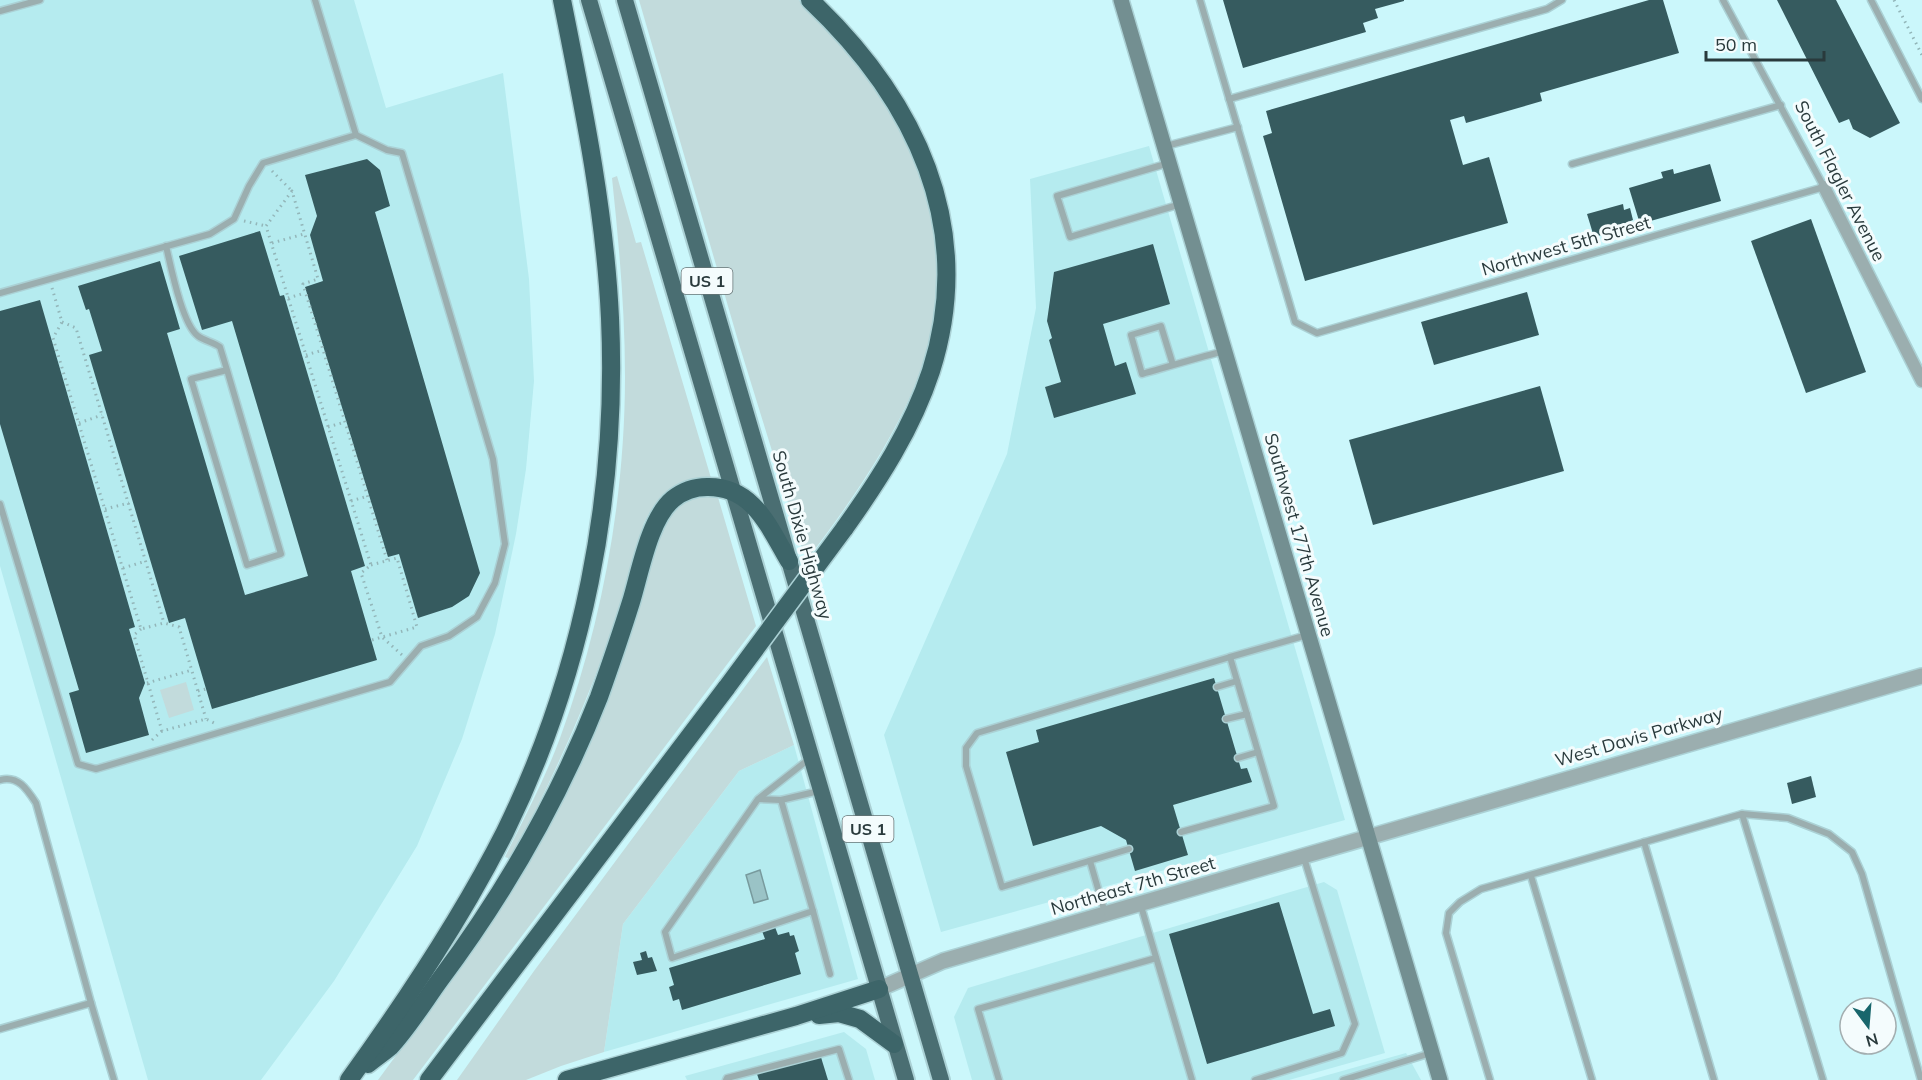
<svg xmlns="http://www.w3.org/2000/svg" width="1922" height="1080" font-family="Mulish,sans-serif">
<style>
.built{fill:#b5ebef}
.green{fill:#c2dbdc}
.water{fill:#9ac3c6;stroke:#789a9d;stroke-width:1.5}
.building{fill:#365b5f}
.lines{fill:none;stroke-linecap:round;stroke-linejoin:round}
.service-casing{stroke:#abd1d5;stroke-width:9}
.minor-casing{stroke:#abd1d5;stroke-width:15}
.tertiary-casing{stroke:#abd1d5;stroke-width:18}
.secondary-casing{stroke:#abd1d5;stroke-width:18}
.trunk-casing{stroke:#abd1d5;stroke-width:20}
.motorway-casing{stroke:#abd1d5;stroke-width:21}
.path{stroke:#93b6b9;stroke-width:3;stroke-dasharray:1.5 4.5;stroke-linecap:butt}
.service{stroke:#9baeaf;stroke-width:6}
.minor{stroke:#9baeaf;stroke-width:12}
.tertiary{stroke:#9baeaf;stroke-width:15}
.secondary{stroke:#738f91;stroke-width:15}
.trunk{stroke:#4a6e72;stroke-width:16}
.motorway{stroke:#3d6569;stroke-width:18}
.motorway-bridge-casing{stroke:#abd1d5;stroke-width:21;stroke-linecap:butt}
.motorway-bridge{stroke:#3d6569;stroke-width:18}
.labels{text-anchor:middle;stroke-width:6;stroke-linejoin:round;paint-order:stroke}
.shield{fill:#f4fcfd;stroke:#667476;stroke-width:1.5}
.shield-label{font-size:16px;font-weight:bold;fill:#293a3c}
.street-label{font-size:18px;fill:#293a3c;stroke:#f4fcfd}
</style>
<rect width="100%" height="100%" fill="#cbf7fb"/>
<g class="built">
<polygon points="0,0 354,0 386,108 503,73 529,279 534,381 526,469 516,534 495,634 462,739 417,846 334,981 261,1080 148,1080 0,566"/>
<polygon points="1149,146 1345,820 941,932 884,735 1007,454 1036,308 1030,179"/>
<polygon points="794,745 858,979 604,1052 623,924 739,771"/>
<polygon points="1324,882 1337,890 1385,1053 1289,1080 972,1080 954,1017 968,988"/>
<polygon points="844,1032 866,1049 875,1080 687,1080 685,1076"/>
<polygon points="1406,1053 1421,1080 1310,1080"/>
</g>
<g class="green">
<path d="M639,0H799C823,23 846,47 866,74C873,82 880,90 886,99C937,190 955,290 914,388C887,451 847,507 806,561L739,344Z"/>
<path d="M617,176L636,243L641,242L711,478C680,476 657,496 644,523C632,565 621,609 605,650C579,722 546,791 511,859L505,857C524,818 545,779 560,738C602,624 625,498 625,377C625,311 619,244 612,178Z"/>
<polygon points="717,494 756,626 413,1080 378,1080 455,975 532,851 659,531 672,509 695,497"/>
<polygon points="767,657 794,745 739,771 623,924 604,1052 561,1066 526,1080 457,1080 534,971"/>
<polygon points="186,682 194,710 169,718 160,690"/>
</g>
<polygon class="water" points="760,870 768,899 754,903 746,875"/>
<g class="building">
<polygon points="1223,0 1404,0 1404,1 1375,9 1378,18 1363,23 1366,32 1243,68"/>
<polygon points="1649,0 1663,0 1679,53 1540,93 1542,101 1466,123 1464,116 1450,120 1463,165 1489,157 1508,223 1305,281 1263,136 1272,133 1266,111"/>
<polygon points="1777,0 1836,0 1900,123 1870,138 1853,129 1849,119 1839,123"/>
<polygon points="367,159 380,170 390,206 375,212 480,573 469,596 452,607 418,618 399,554 388,557 305,287 323,281 310,235 317,216 305,175"/>
<polygon points="1710,164 1721,201 1640,224 1629,188 1663,178 1661,172 1673,169 1674,174"/>
<polygon points="1623,204 1624,210 1630,208 1633,220 1628,222 1630,227 1594,237 1587,214"/>
<polygon points="1811,219 1866,372 1806,393 1751,241"/>
<polygon points="260,231 280,296 284,295 365,566 351,571 377,660 212,709 185,618 169,623 89,355 102,351 89,309 86,310 78,286 160,261 180,329 167,333 245,595 308,576 232,321 202,330 179,256"/>
<polygon points="1153,244 1170,304 1103,324 1115,366 1126,362 1136,394 1054,418 1045,387 1061,382 1049,340 1052,338 1047,321 1054,272"/>
<polygon points="1527,292 1539,335 1434,365 1421,322"/>
<polygon points="40,300 135,627 129,629 145,683 139,698 149,735 86,753 69,693 79,690 0,424 0,311"/>
<polygon points="1540,386 1564,471 1373,525 1349,440"/>
<polygon points="1214,678 1241,769 1247,768 1252,782 1173,805 1188,855 1135,871 1126,840 1101,826 1033,846 1006,752 1039,742 1036,730"/>
<polygon points="1811,776 1816,797 1792,804 1787,783"/>
<polygon points="1279,902 1313,1014 1330,1009 1335,1026 1207,1064 1169,934"/>
<polygon points="775,927 778,935 789,932 790,936 794,935 799,951 795,953 801,974 682,1010 679,999 673,1001 669,987 674,985 669,968 765,939 762,931"/>
<polygon points="646,951 648,958 652,957 657,971 637,975 633,962 642,960 640,953"/>
<polygon points="820,1054 828,1080 759,1080 757,1074"/>
</g>
<g class="lines">
<g class="service-casing">
<g id="service">
<polyline points="1200,0 1295,322 1317,333 1824,187 1723,0"/>
<polyline points="1871,0 1922,99"/>
<polyline points="0,11 40,0"/>
<polyline points="1229,99 1547,9 1562,0"/>
<polyline points="1166,146 1238,127"/>
<polyline points="1169,163 1057,196 1070,237 1181,204"/>
<polyline points="1572,164 1781,105"/>
<path d="M166,246C171,267 182,324 198,336C205,341 213,342 220,347L227,370L281,554L247,565L191,379L227,370"/>
<polyline points="0,293 210,234 234,219 249,186 263,163 356,135 315,0"/>
<path d="M1173,365L1161,326L1131,335L1142,374C1170,366 1197,358 1224,351"/>
<polyline points="0,504 78,764 96,769 390,682 421,646 449,636 477,617 495,583 505,544 493,459 402,153 387,150 356,135"/>
<polyline points="1230,657 1307,635"/>
<polyline points="1217,687 1237,681"/>
<polyline points="1226,719 1247,714"/>
<polyline points="1238,758 1258,752"/>
<path d="M0,780C18,775 27,789 36,803L91,1003L114,1080"/>
<polyline points="759,799 781,800 819,791"/>
<polyline points="781,800 813,911 672,958 665,932 758,799 809,759"/>
<polyline points="1742,814 1823,1080"/>
<polyline points="1644,842 1714,1080"/>
<polyline points="1129,849 1002,887 966,766 966,748 977,733 1230,657 1274,806 1181,832"/>
<polyline points="1090,861 1105,913"/>
<polyline points="1531,876 1592,1080"/>
<polyline points="1141,906 1192,1080"/>
<polyline points="813,911 830,974"/>
<polyline points="0,1029 91,1003"/>
<polyline points="726,1080 727,1078 839,1049 849,1080"/>
<polyline points="999,1080 978,1009 1156,958"/>
<polyline points="1255,1080 1342,1053 1355,1024 1304,858"/>
<polyline points="1343,1080 1431,1053"/>
<polyline points="1490,1080 1446,933 1449,913 1460,902 1481,889 1742,814 1788,818 1829,834 1852,852 1862,874 1921,1080"/>
</g>
</g>
<g class="minor-casing">
<polyline id="minor" points="1824,187 1922,381"/>
</g>
<g class="tertiary-casing">
<polyline id="tertiary" points="879,989 943,961 1922,676"/>
</g>
<g class="secondary-casing">
<polyline id="secondary" points="1121,0 1440,1080"/>
</g>
<g class="trunk-casing">
<g id="trunk">
<polyline points="589,0 906,1080"/>
<polyline points="625,0 941,1080"/>
</g>
</g>
<g class="motorway-casing">
<g id="motorway">
<path d="M810,0C915,99 977,226 931,371C912,429 879,480 844,529"/>
<polyline points="819,1015 839,1013 860,1019 894,1044"/>
<path d="M368,1064C375,1058 383,1053 390,1047C407,1029 424,1002 439,981C504,894 559,799 599,697C610,666 621,634 631,602C640,573 649,519 673,499C683,491 695,487 707,487C753,486 769,527 789,561"/>
<path d="M349,1080C406,1001 461,919 505,832C583,673 618,495 610,318C605,211 583,105 562,0"/>
<polyline points="429,1080 727,687"/>
<polyline points="567,1080 796,1016 879,989"/>
</g>
</g>
<g class="path">
<polyline points="1894,0 1922,55"/>
<polyline points="272,171 292,191"/>
<polyline points="244,221 266,226"/>
<polyline points="272,243 304,234"/>
<polyline points="52,288 62,322 53,338 141,629 164,623 179,627 206,719"/>
<polyline points="288,298 305,293"/>
<polyline points="62,322 76,328 164,623"/>
<polyline points="306,355 323,350"/>
<polyline points="79,423 102,415"/>
<polyline points="328,427 345,422"/>
<polyline points="351,501 368,496"/>
<polyline points="105,509 129,503"/>
<polyline points="387,560 303,284 318,279 292,191 266,226 371,565 361,573 382,637 402,655"/>
<polyline points="371,565 397,558 417,627 372,640"/>
<polyline points="123,568 146,561"/>
<polyline points="141,629 134,635 162,731 206,719 214,723"/>
<polyline points="147,683 192,670"/>
<polyline points="198,691 206,689"/>
<polyline points="152,740 162,731"/>
</g>
<use href="#service" class="service"/>
<use href="#minor" class="minor"/>
<use href="#tertiary" class="tertiary"/>
<use href="#secondary" class="secondary"/>
<use href="#trunk" class="trunk"/>
<use href="#motorway" class="motorway"/>
<g class="motorway-bridge-casing">
<polyline id="motorway-bridge" points="727,687 844,529"/>
</g>
<use href="#motorway-bridge" class="motorway-bridge"/>
</g>
<g class="labels">
<g class="shield">
<rect x="681.5" y="268" width="51" height="26" rx="4.5"/>
<rect x="842.5" y="816" width="51" height="26" rx="4.5"/>
</g>
<g class="shield-label">
<text x="707" y="287">US 1</text>
<text x="868" y="835">US 1</text>
</g>
<g class="street-label">
<text transform="translate(1840 181) rotate(63)" y="6">South Flagler Avenue</text>
<text transform="translate(1566 246) rotate(-16)" y="6">Northwest 5th Street</text>
<text transform="translate(802 535) rotate(74)" y="6">South Dixie Highway</text>
<text transform="translate(1299 535) rotate(74)" y="6">Southwest 177th Avenue</text>
<text transform="translate(1639 737) rotate(-16)" y="6">West Davis Parkway</text>
<text transform="translate(1133 886) rotate(-16)" y="6">Northeast 7th Street</text>
</g>
</g>
<g transform="translate(1868 1026) rotate(164)"><circle r="28" fill="#f4fcfd" stroke="#a3aeb0" stroke-width="1.5"/>
<path d="M0-4.5L10 22L0 15L-10 22Z" fill="#18666c"/>
<text y="-9" font-size="16" font-weight="bold" text-anchor="middle" fill="#293a3c">N</text>
</g>
<path d="M1706 51v9h118v-9" fill="none" stroke="#293a3c" stroke-width="3"/>
<text x="1715" y="51" font-size="18" fill="#293a3c" stroke="#f4fcfd" stroke-width="4.5" paint-order="stroke">50 m</text>
</svg>
